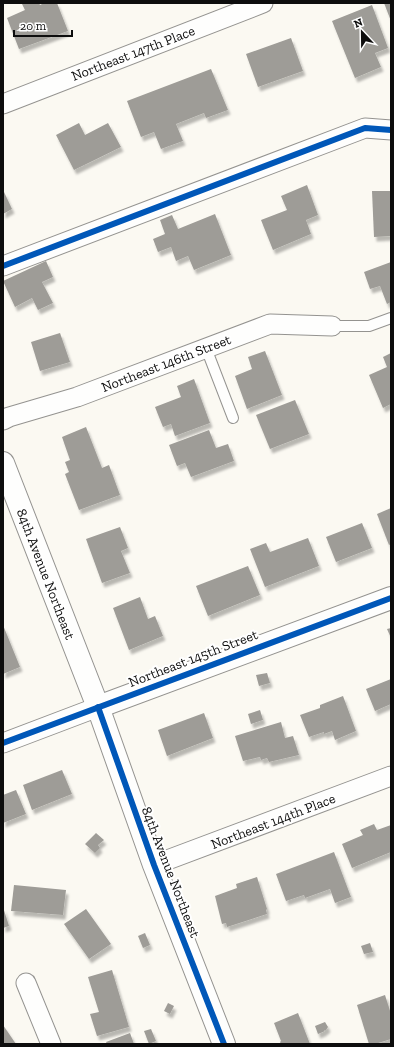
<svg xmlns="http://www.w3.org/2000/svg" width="394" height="1047" font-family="'Zilla Slab',serif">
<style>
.building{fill:#9e9c97;filter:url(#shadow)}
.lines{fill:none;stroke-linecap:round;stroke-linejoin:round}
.service-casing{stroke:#949390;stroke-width:12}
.minor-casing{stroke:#949390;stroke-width:21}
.tertiary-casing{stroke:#949390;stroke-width:24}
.service{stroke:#fefefd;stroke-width:10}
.minor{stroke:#fefefd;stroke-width:19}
.tertiary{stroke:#fefefd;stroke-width:22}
.cycleway-casing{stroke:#fff;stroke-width:8}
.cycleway{stroke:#0057b8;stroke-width:6}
.labels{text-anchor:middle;stroke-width:4;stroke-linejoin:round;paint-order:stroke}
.street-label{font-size:14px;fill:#0d0d0d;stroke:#fff}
</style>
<defs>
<filter id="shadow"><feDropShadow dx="2.5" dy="4.5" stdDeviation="1" flood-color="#0004"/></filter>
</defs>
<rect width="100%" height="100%" fill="#fbf9f2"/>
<g class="building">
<polygon points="25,3 39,3 40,5 44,3 57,3 68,31 19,49 7,18 25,10 22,4"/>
<polygon points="384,3 391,3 391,21"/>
<polygon points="372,5 388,48 375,53 381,67 355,78 332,21"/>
<polygon points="291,38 303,71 258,87 246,54"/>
<polygon points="211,69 228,110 206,118 204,113 176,124 183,141 161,149 154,132 141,137 127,101"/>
<polygon points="79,123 85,135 108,123 121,147 74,170 56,135"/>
<polygon points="307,185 318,215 306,220 311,234 273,250 261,220 287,210 281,196"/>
<polygon points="372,191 390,191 391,236 374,237"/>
<polygon points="4,192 12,209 3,214 3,193"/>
<polygon points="215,214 231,255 194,270 188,256 176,261 171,247 158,252 153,239 165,234 160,220 172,215 178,229"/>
<polygon points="46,261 53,277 42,282 53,303 38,310 32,298 15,307 3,281"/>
<polygon points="391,262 391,302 387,304 380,286 370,289 364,272"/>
<polygon points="60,333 70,362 40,371 31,342"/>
<polygon points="265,351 282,395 247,409 235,376 252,369 248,357"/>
<polygon points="391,353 391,404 383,408 369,375 387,367 383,357"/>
<polygon points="194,379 210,423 175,436 171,424 163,427 155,407 181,397 177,386"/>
<polygon points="295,400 309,434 270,449 256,415"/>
<polygon points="86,427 102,468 109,465 120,495 79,510 65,474 69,472 65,462 70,460 62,437"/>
<polygon points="209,430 216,448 228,444 234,461 191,477 185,463 177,466 169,445"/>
<polygon points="391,508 391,544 389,545 377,514"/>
<polygon points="362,523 372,548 336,562 326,537"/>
<polygon points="120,527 128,548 121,551 130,573 102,583 86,539"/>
<polygon points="308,538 319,566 265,587 250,549 266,543 270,552"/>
<polygon points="248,566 260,595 208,616 196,586"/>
<polygon points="140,597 148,619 155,616 163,636 129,650 113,608"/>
<polygon points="3,625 20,667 3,674"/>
<polygon points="391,628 391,638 387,629"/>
<polygon points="267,673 270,683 259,686 256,675"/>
<polygon points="391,679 391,704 375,711 366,689"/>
<polygon points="343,696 356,731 335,740 332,731 324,734 324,732 309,737 300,715 320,708 320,705"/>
<polygon points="260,710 263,720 251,724 248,714"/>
<polygon points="204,713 213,738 167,756 158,730"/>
<polygon points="281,722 285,738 293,736 299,755 269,762 267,758 261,760 260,757 243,761 235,736"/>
<polygon points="62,770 72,794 32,810 23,785"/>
<polygon points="16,790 26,814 3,823 3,795"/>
<polygon points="374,824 377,830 391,825 391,852 352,868 342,844 363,835 360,830"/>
<polygon points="96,833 104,840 98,845 100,848 95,853 85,844"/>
<polygon points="334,852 351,897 335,903 330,889 305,898 304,895 286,901 276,874"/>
<polygon points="257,877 267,909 266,910 267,914 227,927 226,923 222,924 215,896 237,888 236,884"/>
<polygon points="14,885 66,890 63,915 11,911"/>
<polygon points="3,907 9,926 3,928"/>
<polygon points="86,909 111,944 89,959 64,924"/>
<polygon points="145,933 150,945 143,948 138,936"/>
<polygon points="370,943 373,952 364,954 361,946"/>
<polygon points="112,970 129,1027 97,1036 90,1014 99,1012 88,977"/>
<polygon points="385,995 391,1014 391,1039 375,1044 369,1044 357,1005"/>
<polygon points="168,1003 174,1006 170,1014 164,1011"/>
<polygon points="298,1013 310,1044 281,1044 280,1042 281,1041 274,1023"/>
<polygon points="325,1022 328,1027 326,1030 324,1030 325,1031 318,1034 315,1026"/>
<polygon points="3,1025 16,1044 3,1044"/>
<polygon points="151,1029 156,1041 149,1044 144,1031"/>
<polygon points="130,1033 134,1044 107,1044 106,1042"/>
</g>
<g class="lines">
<g class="service-casing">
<g id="service">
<polyline points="332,326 369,326 391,318"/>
<polyline points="206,348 233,418"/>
</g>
</g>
<g class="minor-casing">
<g id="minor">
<polyline points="3,104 263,3"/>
<polyline points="3,266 365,128 391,130"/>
<polyline points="3,420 9,417 77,397 270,324 332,326"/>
<polyline points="3,743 98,707"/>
<polyline points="154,865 391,776"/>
<polyline points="26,983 51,1044"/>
</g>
</g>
<g class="tertiary-casing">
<g id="tertiary">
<polyline points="3,463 98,707 154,865 224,1044"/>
<polyline points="98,707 391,598"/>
</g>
</g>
<use href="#service" class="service"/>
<use href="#minor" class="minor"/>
<use href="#tertiary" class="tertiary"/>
<g class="cycleway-casing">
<g id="cycleway">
<polyline points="3,266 365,128 391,130"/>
<polyline points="98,707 154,865 224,1044"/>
<polyline points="3,743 391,598"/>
</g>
</g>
<use href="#cycleway" class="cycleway"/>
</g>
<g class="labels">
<g class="street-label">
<text transform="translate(133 53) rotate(-21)" y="5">Northeast 147th Place</text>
<text transform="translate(166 363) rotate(-21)" y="5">Northeast 146th Street</text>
<text transform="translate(46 574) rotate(69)" y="5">84th Avenue Northeast</text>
<text transform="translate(193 658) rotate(-21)" y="5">Northeast 145th Street</text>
<text transform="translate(273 821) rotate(-21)" y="5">Northeast 144th Place</text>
<text transform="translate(171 872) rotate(69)" y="5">84th Avenue Northeast</text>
</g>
</g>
<rect width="394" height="1047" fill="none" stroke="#0d0d0d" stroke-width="8"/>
<g transform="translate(362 32) rotate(338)" stroke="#ffffff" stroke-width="3" paint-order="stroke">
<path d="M0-3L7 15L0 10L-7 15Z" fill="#0d0d0d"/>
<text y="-6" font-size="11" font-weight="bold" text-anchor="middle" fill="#0d0d0d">N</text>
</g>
<path d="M14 30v6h58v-6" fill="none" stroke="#0d0d0d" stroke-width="2"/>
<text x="20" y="30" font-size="12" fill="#0d0d0d" stroke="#ffffff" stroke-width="3" paint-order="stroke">20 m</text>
</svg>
